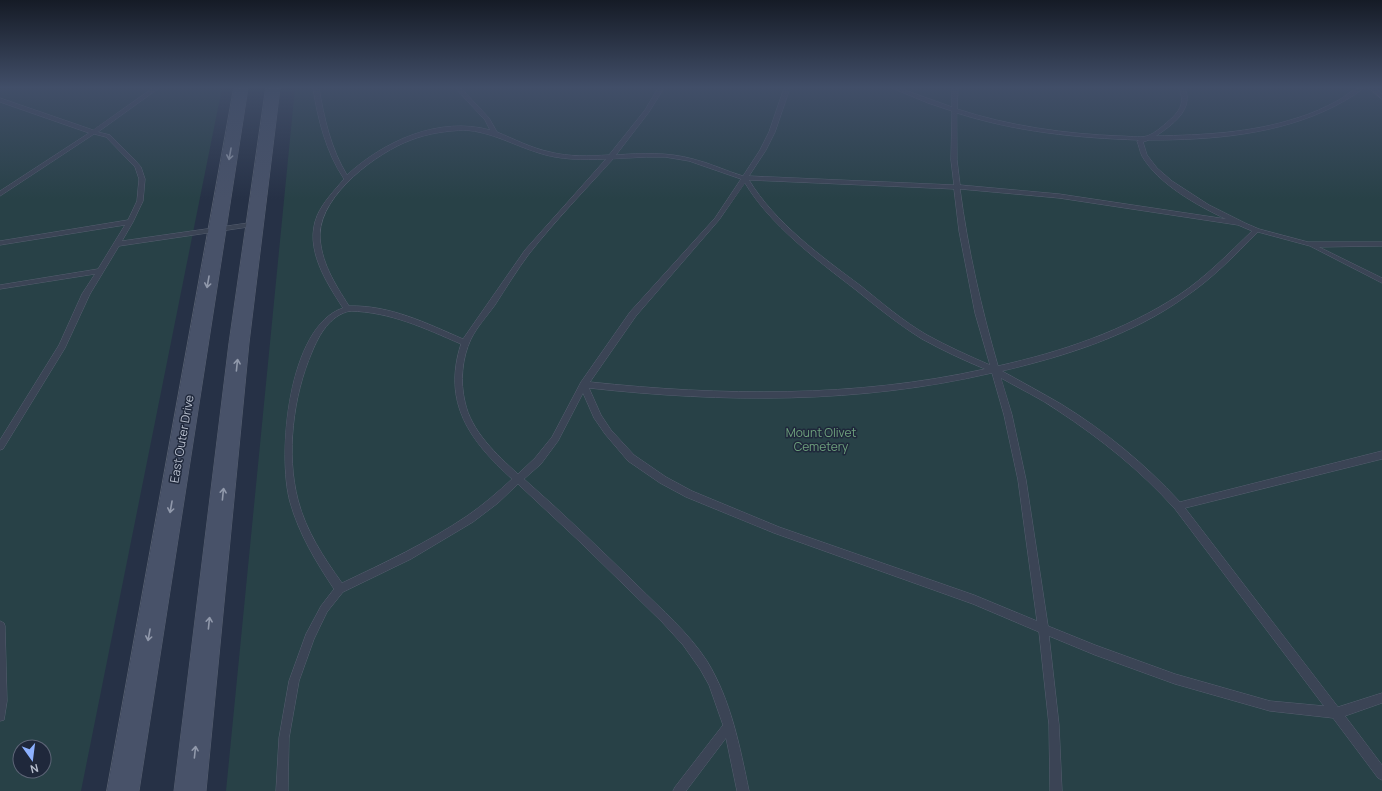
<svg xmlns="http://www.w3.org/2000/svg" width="1382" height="791" font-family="Manrope,sans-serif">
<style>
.green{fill:#284147;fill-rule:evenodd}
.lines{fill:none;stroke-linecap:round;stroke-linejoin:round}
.service-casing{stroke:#565f70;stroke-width:1}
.secondary-casing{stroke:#565f70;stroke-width:1}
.service{fill:#3b4455;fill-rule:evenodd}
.secondary{fill:#485269;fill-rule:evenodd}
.oneway{stroke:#9199ab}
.labels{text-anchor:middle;stroke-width:3;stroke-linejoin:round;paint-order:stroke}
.park-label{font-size:12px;fill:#6ea17d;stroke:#1f283b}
.street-label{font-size:12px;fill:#b8bfce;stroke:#1f283b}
</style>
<rect width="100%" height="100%" fill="#263146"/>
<g class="green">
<path d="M0,88H222L81,791H0ZM20,747H44V771H20Z"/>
<polygon points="295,88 1382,88 1382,791 226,791"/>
</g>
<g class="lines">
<g class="service-casing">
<g id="service">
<polygon points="153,88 159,88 98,132 110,135 134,159 141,167 145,179 143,201 133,222 122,241 255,222 258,224 255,226 119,246 90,294 65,348 3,449 0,450 0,440 59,345 82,294 95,274 0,289 0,285 98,269 125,225 0,245 0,241 128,220 137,201 139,179 135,167 106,137 94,134 0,196 0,191 89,133 0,102 0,98 93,130"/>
<path d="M313,88H319C324,118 331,149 347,175C384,141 439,116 490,130L485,120L455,88H461L489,118L497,132C514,139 531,148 550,152C569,157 589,156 609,155L645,110L658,88H664L649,112L616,155C642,153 668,152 693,159C710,163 726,171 743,176L760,150L769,132L784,88H790L775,132L766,150L749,176L954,185L951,160L952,111L928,103L892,88H899L952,107V88H958L957,109C1009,126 1066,134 1120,136C1128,136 1140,138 1147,136C1156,133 1165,124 1172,118C1182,108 1184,101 1179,88H1185C1194,110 1172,125 1156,136C1203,135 1251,133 1297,118C1311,114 1326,107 1339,100C1347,95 1353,88 1363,88C1356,95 1344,101 1335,106C1278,135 1211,140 1149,140L1143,142L1147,155L1157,168L1172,181L1209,205L1245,223L1259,229L1308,242H1382V246L1319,247L1382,278V283L1310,246L1258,232C1235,255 1212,279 1185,297C1132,335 1066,356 1002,371C1022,382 1042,393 1061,404C1105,431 1145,464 1180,502L1382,451V459L1185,508L1338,707L1382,693V703L1345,716L1382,765V780L1378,778L1333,718L1270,711L1175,684L1095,655L1049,636L1059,725L1062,791H1050L1049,725L1039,632L973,604L774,533L686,497L660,483L628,461L605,434L594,418L583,393L558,441L541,464L524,479C563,513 600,549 637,585C662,610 688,632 707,661C731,700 740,747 749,791H737L726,738L686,791H673L675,787L723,725L709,685L700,669L683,645L662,622L579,541L518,484L498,503L473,522L411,559L343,592L327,612L314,639L299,681L289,738L288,791H276L279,738L289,681L306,634L321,606L334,589C316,562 299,534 290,502C277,455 288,326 343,308C326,282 304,248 317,216C323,202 334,191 344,179C326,152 318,120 313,88ZM957,113C1016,132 1078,138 1139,140L1137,141C1139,146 1140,152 1142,156C1158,184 1198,206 1226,219L1059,194L960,185L957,160ZM465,130C492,132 513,145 539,153C560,160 583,160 606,159L525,250L463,339C426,323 390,305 349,306C335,284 320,261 320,234C321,194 378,152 411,140C429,133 447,131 465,130ZM647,157H665L689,161L741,179L715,218L630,312L581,382L552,437L535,458L518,474C497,455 471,431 465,402C460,382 462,358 471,339C477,327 487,316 495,305C506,288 517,270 529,254C555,221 585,190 613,159ZM749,180L954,189L959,231L975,313L990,365C969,356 947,346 927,335C903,321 882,303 861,286C822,257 775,223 749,180ZM745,183C770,225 817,260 856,290C877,307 898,324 922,339C942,350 963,360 985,369C855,398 721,396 590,382L636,316L719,220ZM960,189L1059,198L1238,225L1252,231C1229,253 1206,277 1179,295C1124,331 1061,352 998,366C981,307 968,250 960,189ZM350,311C391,312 424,328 461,344C442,403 470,441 512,479C498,492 483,505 467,516C427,543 384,563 342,583C324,558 306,531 298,500C286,454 293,396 312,352C319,335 330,315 350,311ZM992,373L1004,415L1018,480L1037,621L974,595L779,527L692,491L666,477L634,455L611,430L601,415L589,388C724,403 859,404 992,373ZM1001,378C1020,389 1040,398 1057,410C1101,439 1140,470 1175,509L1324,706L1270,701L1175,674L1095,645L1048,626L1026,480L1012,415Z"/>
<polygon points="1369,88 1375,88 1382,94 1382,99"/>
<polygon points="0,621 4,623 5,626 7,701 4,720 0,721"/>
</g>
</g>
<g class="secondary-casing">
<g id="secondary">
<polygon points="234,88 248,88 139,791 107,791"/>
<polygon points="266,88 280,88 249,343 206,791 174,791 229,343"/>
</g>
</g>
<use href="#service" class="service"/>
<use href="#secondary" class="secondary"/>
</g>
<defs><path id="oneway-shaft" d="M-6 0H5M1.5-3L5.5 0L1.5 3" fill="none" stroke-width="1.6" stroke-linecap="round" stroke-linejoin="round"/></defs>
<g class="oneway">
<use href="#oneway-shaft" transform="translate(230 154) rotate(100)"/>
<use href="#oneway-shaft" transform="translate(208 282) rotate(100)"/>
<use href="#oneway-shaft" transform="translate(237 365) rotate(-84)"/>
<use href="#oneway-shaft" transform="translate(223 494) rotate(-84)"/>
<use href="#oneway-shaft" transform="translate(171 507) rotate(100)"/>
<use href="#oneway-shaft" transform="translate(209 623) rotate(-84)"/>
<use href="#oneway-shaft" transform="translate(149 635) rotate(100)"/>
<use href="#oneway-shaft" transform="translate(195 752) rotate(-84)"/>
</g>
<linearGradient id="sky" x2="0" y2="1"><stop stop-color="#151b26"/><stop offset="0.44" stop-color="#414e68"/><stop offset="1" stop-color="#414e68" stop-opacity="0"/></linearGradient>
<rect width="1382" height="199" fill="url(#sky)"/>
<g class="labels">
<g class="park-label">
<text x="821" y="437">Mount Olivet<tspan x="821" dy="14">Cemetery</tspan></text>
</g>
<g class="street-label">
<text transform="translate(182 439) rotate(-80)" y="4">East Outer Drive</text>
</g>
</g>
<g transform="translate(32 759) rotate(166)"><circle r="19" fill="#1f283b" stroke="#5c6476"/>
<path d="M0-3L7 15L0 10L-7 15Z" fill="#8db1ff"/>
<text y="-6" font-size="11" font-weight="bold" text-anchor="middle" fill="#b8bfce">N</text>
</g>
</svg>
